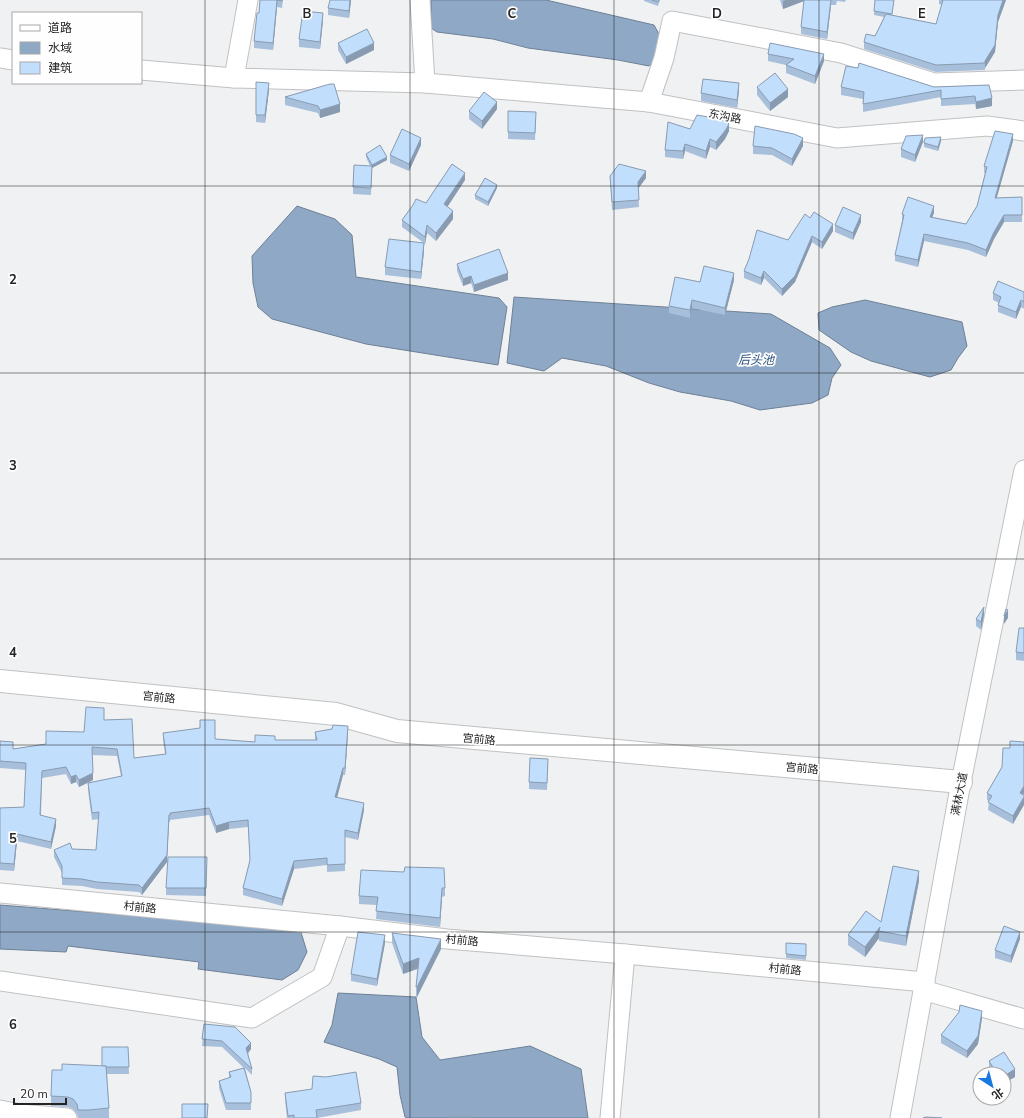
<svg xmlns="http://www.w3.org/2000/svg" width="1024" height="1118" font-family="'Nunito Sans','Noto Sans SC',sans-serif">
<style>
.water{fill:#8ea8c6;stroke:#6e8096}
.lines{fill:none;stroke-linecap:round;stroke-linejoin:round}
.minor-casing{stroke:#c0c1c2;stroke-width:21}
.tertiary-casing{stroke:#c0c1c2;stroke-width:24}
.minor{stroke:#fff;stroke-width:19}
.tertiary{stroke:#fff;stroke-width:22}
.wall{fill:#a7bfda}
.shaded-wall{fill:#889bb1}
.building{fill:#c2defd;stroke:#889bb1}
.grid{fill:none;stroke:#242425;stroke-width:1;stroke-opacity:0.55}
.labels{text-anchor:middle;stroke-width:3.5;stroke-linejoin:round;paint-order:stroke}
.street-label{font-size:11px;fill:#242425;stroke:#fefeff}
.water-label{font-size:12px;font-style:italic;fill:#2a517a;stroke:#fefeff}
.grid-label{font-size:13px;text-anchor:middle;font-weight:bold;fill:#242425;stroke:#fefeff;stroke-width:3.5;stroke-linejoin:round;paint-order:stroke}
</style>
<rect width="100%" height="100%" fill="#f0f1f2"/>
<g class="water">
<polygon points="431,0 546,0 654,25 660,36 657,59 649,66 618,60 528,48 493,39 437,32 431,28"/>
<polygon points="297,206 335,219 352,235 356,277 499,298 507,307 498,365 366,344 272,319 258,307 253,283 252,256"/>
<polygon points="514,297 771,314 830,348 841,365 832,378 828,395 812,403 760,410 731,401 680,392 649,383 606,366 562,358 544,371 507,363"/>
<polygon points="865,300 962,322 967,346 958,358 951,370 930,377 871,361 851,352 819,330 818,313 832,307"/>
<polygon points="0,905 300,929 307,952 298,970 282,980 198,969 199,962 68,946 66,952 0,949"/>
<polygon points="338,993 416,997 422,1037 440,1060 530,1046 581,1069 588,1118 408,1118 405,1117 400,1095 397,1067 379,1059 324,1042 332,1025"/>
</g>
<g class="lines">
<g class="minor-casing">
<g id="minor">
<polyline points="248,0 234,78 425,83 649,102 837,138 987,126 1024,131"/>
<polyline points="420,0 425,83"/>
<polyline points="0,58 13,60"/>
<polyline points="141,70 234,78"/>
<polyline points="649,102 664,58 672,21 841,53 934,83 1024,80"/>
<polyline points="0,893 340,926 447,939 625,954 925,982"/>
<polyline points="0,981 252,1018 322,977 340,926"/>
<polyline points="923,990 1024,1019"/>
<polyline points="0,1110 20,1114 67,1118"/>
<polyline points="610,1118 625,954"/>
<polyline points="900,1118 961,782 1024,470"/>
</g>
</g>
<g class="tertiary-casing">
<polyline id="tertiary" points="0,681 336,714 397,731 961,782"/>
</g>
<use href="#minor" class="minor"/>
<use href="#tertiary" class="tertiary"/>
</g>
<g class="wall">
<polygon points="260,0 283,0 282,8 277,7 273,50 254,48 254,41 259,13"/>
<polygon points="351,0 349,18 328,15 328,8"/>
<polygon points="644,0 660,0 658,6 644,1"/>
<polygon points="780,0 846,0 845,2 837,1 836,5 831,5 827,39 801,34 801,27 804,1 783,9"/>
<polygon points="894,0 892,15 936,24 942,5 939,4 939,0 1006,0 998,22 995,52 985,68 985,70 936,72 864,49 864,42 875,36 884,17 874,15 874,11"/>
<polygon points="323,20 320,49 299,47 299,39"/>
<polygon points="338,43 374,50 346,64 338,50"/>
<polygon points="768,54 824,61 815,84 786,73 786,65 768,61"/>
<polygon points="256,82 269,90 265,123 256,122"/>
<polygon points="989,85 992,106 976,109 975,104 941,106 941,97 863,112 863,99 841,95 841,87 934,87"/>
<polygon points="757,87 788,97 770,111 757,95"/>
<polygon points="739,90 737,108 701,101 701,93"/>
<polygon points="285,97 340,112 320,118 318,113 285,105"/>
<polygon points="497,109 482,129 469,119 469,111"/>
<polygon points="508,111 536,119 535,140 508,139"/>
<polygon points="690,129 729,131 725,139 716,150 710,147 706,159 685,151 683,159 665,157 665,150"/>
<polygon points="941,141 938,151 924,147 924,143"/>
<polygon points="1013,141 996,198 1022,197 1022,222 1004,222 994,239 986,257 968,250 924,241 918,267 895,261 895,255 902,221 902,214 934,213 932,217 966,224 977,206 985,173 984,173 984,166"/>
<polygon points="923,142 915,162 901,157 901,149"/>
<polygon points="421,145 409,171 390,163 390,155"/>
<polygon points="753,146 803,146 792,166 772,155 753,154"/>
<polygon points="366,154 387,160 372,168 371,195 353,194 353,187 370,166 366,157"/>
<polygon points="610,176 646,178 638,188 639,207 612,210"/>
<polygon points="465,180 447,207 453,219 436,241 427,233 425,244 424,244 424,251 421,279 385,275 385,267 424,243 402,227 402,220 426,203"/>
<polygon points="497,188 488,206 475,199 475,195"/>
<polygon points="861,222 853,240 835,232 835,225"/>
<polygon points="833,231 822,249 812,242 795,282 782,296 764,278 761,285 744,278 744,271 788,240"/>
<polygon points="457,264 508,280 474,292 471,283 463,286 457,271"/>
<polygon points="734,280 725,315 692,308 690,318 669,313 669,306 700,282"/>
<polygon points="1024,292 1024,309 1021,307 1016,319 998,312 998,305 999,303 993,300 993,293"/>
<polygon points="984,615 981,630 976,626 976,619"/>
<polygon points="1024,628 1024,661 1016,660 1016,652"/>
<polygon points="104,720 134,758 165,754 163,740 163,733 215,739 255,742 275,740 315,740 315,732 348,733 345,775 343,775 337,798 364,810 358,840 345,837 345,871 327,872 327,865 294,869 282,906 243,895 243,888 250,861 248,827 229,829 216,833 209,815 170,820 170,822 169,822 167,862 142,895 139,892 97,889 82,886 62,885 62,873 54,857 54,850 72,849 96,850 99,819 92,820 88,790 88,783 121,776 117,756 92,755 93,780 79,787 76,782 71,784 66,774 42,778 41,815 56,826 51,849 17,841 14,871 0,870 0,808 24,807 26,770 0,768 0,741 13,749 46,744 84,732"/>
<polygon points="1024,742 1024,793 1013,824 988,810 989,801 987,800 987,793 1002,767 1010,748"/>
<polygon points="548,766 547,790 529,789 529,782"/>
<polygon points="207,857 206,896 166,895 166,888"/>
<polygon points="919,881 906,946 879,941 879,938 865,957 848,945 848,935 881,922"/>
<polygon points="445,888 445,896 442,897 440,927 376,919 377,905 359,904 359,896"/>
<polygon points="392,933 441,949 417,997 416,997 416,987 418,969 403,974 392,943"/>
<polygon points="1020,939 1011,963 995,958 995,950"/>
<polygon points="385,943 377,986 351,981 351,974"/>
<polygon points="786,943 806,944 806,960 786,958"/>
<polygon points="982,1018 978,1044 967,1058 941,1043 941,1035"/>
<polygon points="204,1024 251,1049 248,1054 252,1069 252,1075 245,1068 251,1092 251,1110 226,1110 219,1088 219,1081 229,1078 229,1072 244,1068 222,1047 202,1046"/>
<polygon points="128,1047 129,1074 107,1074 109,1108 109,1118 78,1118 77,1114 73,1109 68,1107 51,1106 51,1096 62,1070 102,1066"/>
<polygon points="989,1061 1015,1077 1004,1083 1004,1074 993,1074 989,1069"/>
<polygon points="285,1093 361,1103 361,1110 317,1118 287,1118 285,1100"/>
</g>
<g class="shaded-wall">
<polygon points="277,0 277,7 273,50 273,43"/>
<polygon points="350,0 351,0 349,18 349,11"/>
<polygon points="786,0 804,0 804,1 783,9 783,1"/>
<polygon points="831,0 831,5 827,39 827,32"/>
<polygon points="1003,0 1006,0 998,22 995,52 985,68 985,61 998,15"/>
<polygon points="323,13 323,20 320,49 320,42"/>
<polygon points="374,43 374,50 346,64 346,57"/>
<polygon points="824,54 824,61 815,84 815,76"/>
<polygon points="269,83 269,90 265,123 265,115"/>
<polygon points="739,83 739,90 737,108 737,100"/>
<polygon points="788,89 788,97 770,111 770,103"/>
<polygon points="992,98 992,106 976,109 976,102"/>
<polygon points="497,102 497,109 482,129 482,121"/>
<polygon points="340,104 340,112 320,118 320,110"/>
<polygon points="729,124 729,131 725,139 716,150 716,142"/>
<polygon points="1013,134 1013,141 995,204 995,198"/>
<polygon points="923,135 923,142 915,162 915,155"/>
<polygon points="941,137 941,141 938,151 938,147"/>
<polygon points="421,138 421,145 409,171 409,164"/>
<polygon points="803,138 803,146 792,166 792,159"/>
<polygon points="710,139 710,147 706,159 706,151"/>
<polygon points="685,144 685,151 683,159 683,151"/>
<polygon points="387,157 387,160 372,168 371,195 372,165"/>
<polygon points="646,171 646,178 638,189 638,182"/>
<polygon points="465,173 465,180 444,212 444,204"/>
<polygon points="497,185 497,188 488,206 488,202"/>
<polygon points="934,206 934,213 930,223 930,217"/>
<polygon points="453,211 453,219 436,241 436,233"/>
<polygon points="861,215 861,222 853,240 853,233"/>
<polygon points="1004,215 1004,222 994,239 986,257 986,250 994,232"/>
<polygon points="833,224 833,231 822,249 822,242"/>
<polygon points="427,225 427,233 425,244 425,237"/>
<polygon points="924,234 924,241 918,267 918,260"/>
<polygon points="812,236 812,242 795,282 782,296 782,289"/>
<polygon points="424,243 424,251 421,279 421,272"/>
<polygon points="764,271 764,278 761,285 761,278"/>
<polygon points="508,273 508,280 474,292 474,285"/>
<polygon points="734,273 734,280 725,315 725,308"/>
<polygon points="471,276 471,283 463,286 463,279"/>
<polygon points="692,300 692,308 690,318 690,310"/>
<polygon points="1021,300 1021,307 1016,319 1016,312"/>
<polygon points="984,607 984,615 981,630 981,622"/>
<polygon points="1008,610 1008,618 1004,624 1004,616"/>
<polygon points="348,726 348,733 345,775 345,768"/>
<polygon points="343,768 343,775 335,805 335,797"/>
<polygon points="93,773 93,780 79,787 79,780"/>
<polygon points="76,775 76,782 71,784 71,777"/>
<polygon points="1024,786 1024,793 1020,800 1020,793"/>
<polygon points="1024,797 1024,805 1013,824 1013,816"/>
<polygon points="364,803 364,810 358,840 358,833"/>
<polygon points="169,815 167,862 142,895 142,888"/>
<polygon points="56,819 56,826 51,849 51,842"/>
<polygon points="229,822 229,829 216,833 216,826"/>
<polygon points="17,834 17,841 14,871 14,864"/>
<polygon points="294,861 294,869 282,906 282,899"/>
<polygon points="919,871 919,881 906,946 906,936"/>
<polygon points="442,888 442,897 440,927 440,918"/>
<polygon points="880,927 879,931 879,938 865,957 865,947"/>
<polygon points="1020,932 1020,939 1011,963 1011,956"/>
<polygon points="385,935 385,943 377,986 377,979"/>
<polygon points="441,939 441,949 417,997 417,987"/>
<polygon points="419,958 419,968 403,974 403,964"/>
<polygon points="982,1011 982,1018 978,1044 967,1058 967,1051"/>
<polygon points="251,1043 251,1049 246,1055 246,1048"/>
<polygon points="1015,1069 1015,1077 1004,1083 1004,1076"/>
</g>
<g class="building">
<polygon points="260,0 283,0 282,1 277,0 273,43 254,41 257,13 259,13"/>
<polygon points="330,0 350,0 349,11 328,8"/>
<polygon points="652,0 659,0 658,2"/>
<polygon points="804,0 831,0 827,32 801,27"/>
<polygon points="875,0 894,0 892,14 874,11"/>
<polygon points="943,0 1003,0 998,15 995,45 985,61 985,63 936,65 864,42 866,34 875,36 886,14 936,24"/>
<polygon points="303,11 323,13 320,42 299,39"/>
<polygon points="367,29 374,43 346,57 338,43"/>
<polygon points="770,43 824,54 815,76 786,65 794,59 768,54"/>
<polygon points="859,63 934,87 989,85 992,98 976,102 975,96 941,99 941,90 863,104 864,92 841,87 846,66 858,68"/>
<polygon points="775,73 788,89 770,103 757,87"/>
<polygon points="703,79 739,83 737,100 701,93"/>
<polygon points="256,82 269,83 265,115 256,115"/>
<polygon points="330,84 334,84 340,104 320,110 318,106 285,97"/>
<polygon points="484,92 497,102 482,121 469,111"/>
<polygon points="508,111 536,112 535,133 508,132"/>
<polygon points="697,115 725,120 729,124 725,131 716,142 710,139 706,151 685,144 683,151 665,150 668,122 690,129"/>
<polygon points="755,126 794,134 803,138 792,159 772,148 753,146"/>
<polygon points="402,129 421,138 409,164 390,155"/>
<polygon points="995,131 1013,134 995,198 1022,197 1022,215 1004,215 994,232 986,250 968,243 924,234 918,260 895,255 904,215 902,214 908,197 934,206 930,217 966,224 977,206 987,167 984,166"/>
<polygon points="923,135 915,155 901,149 906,136"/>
<polygon points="941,137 938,147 924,143 925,138"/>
<polygon points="380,145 387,157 372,165 366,154"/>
<polygon points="452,164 465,173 444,204 453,211 436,233 427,225 425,237 402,220 413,205 416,199 426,203"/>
<polygon points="619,164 646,171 638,182 639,200 612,202 610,176"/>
<polygon points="354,165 372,166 371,188 353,187"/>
<polygon points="485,178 497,185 488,202 475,195"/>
<polygon points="843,207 861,215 853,233 835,225"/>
<polygon points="814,212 833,224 822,242 812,236 795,276 782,289 764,271 761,278 744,271 749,259 757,230 788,240 805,214 810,218"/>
<polygon points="389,239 424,243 421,272 385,267"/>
<polygon points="499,249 508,273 474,285 471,276 463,279 457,264"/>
<polygon points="704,266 734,273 725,308 692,300 690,310 669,306 675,277 700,282"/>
<polygon points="998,281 1024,292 1024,302 1021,300 1016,312 998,305 1001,297 993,293"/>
<polygon points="984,607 981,622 976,619"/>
<polygon points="1006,609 1008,610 1004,616"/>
<polygon points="1019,628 1024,628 1024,653 1016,652"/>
<polygon points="86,707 104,708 104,720 132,719 134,758 166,754 163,733 200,728 200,720 215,720 215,739 255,742 255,735 275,736 275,740 317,740 315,732 332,729 333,725 348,726 345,768 343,768 335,797 364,803 358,833 345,830 345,864 327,865 327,858 294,861 282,899 243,888 250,860 248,820 229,822 216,826 209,808 170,813 170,815 169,815 167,855 142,888 139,885 97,882 82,879 62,878 62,866 54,850 70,843 72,849 96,850 99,812 92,813 88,783 122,776 117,749 92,747 93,773 79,780 76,775 71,777 66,767 42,771 40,815 56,819 51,842 17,834 14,864 0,863 0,808 24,807 26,763 0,761 0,741 13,742 13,749 46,744 46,731 84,732"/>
<polygon points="1010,741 1024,742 1024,786 1020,793 1024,795 1024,797 1013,816 988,802 992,796 987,793 1002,767 1003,748 1010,748"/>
<polygon points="530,758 548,759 547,783 529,782"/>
<polygon points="168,857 207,857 206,888 166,888"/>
<polygon points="893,866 919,871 906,936 879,931 880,927 865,947 848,935 866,911 881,922"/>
<polygon points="405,867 444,868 445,888 442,888 440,918 376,911 378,897 359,896 361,870 404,872"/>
<polygon points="1004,926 1020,932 1011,956 995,950"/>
<polygon points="358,932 385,935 377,979 351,974"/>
<polygon points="392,933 441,939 417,987 416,987 419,958 403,964"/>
<polygon points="786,943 806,944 806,956 786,954"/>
<polygon points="960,1005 982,1011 978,1036 967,1051 941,1035 959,1012"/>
<polygon points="204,1024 235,1027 251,1043 246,1048 252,1069 222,1041 202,1039"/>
<polygon points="102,1047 128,1047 129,1067 106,1067 106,1066 102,1066"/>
<polygon points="1004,1052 1015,1069 1004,1076 1004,1074 997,1074 989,1061"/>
<polygon points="62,1064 106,1066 109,1108 89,1110 78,1110 77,1104 73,1099 68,1097 51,1096 52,1070 62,1070"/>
<polygon points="244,1068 251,1092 251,1103 226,1103 219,1081 231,1077 229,1072"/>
<polygon points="356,1072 361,1103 316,1110 317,1118 294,1118 294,1115 288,1116 285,1093 312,1089 313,1076 326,1077"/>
<polygon points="182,1104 208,1104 207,1118 182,1118"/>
<rect x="450" y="1117" width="22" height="1"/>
<polygon points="926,1117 942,1118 923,1118"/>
</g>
<path class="grid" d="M205,0V1118M410,0V1118M614,0V1118M819,0V1118M0,186H1024M0,373H1024M0,559H1024M0,745H1024M0,932H1024"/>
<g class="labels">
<g class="street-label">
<text transform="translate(725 116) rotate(11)" y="4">东沟路</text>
<text transform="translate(159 697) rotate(6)" y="4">宫前路</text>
<text transform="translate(479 739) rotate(5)" y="4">宫前路</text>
<text transform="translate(802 768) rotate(5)" y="4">宫前路</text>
<text transform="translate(959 794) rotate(-79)" y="4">满林大道</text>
<text transform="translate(140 907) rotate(6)" y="4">村前路</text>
<text transform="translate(462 940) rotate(5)" y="4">村前路</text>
<text transform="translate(785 969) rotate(6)" y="4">村前路</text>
</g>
<g class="water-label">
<text x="756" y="364">后头池</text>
</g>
</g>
<g class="grid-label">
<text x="307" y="18">B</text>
<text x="512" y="18">C</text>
<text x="717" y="18">D</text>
<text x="922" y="18">E</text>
<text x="13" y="284">2</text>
<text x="13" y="470">3</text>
<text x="13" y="657">4</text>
<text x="13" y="843">5</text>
<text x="13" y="1029">6</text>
</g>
<rect x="12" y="12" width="130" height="72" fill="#fefeff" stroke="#a7a7a8"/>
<rect x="20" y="25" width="20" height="6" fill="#ffffff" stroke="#a7a7a8"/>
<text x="48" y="32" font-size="12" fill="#242425">道路</text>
<rect x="20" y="42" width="20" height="12" fill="#8ea8c6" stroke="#a7a7a8"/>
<text x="48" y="52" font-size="12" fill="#242425">水域</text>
<rect x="20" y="62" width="20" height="12" fill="#c2defd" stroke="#a7a7a8"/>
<text x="48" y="72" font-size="12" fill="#242425">建筑</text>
<g transform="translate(992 1086) rotate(144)"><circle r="19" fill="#fefeff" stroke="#a7a7a8"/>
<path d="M0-3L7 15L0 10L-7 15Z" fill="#1877e0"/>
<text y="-6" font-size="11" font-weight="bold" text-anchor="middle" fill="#242425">北</text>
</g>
<path d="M14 1098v6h52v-6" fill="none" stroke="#242425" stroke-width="2"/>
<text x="20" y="1098" font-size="12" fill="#242425" stroke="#fefeff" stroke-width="3" paint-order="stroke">20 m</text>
</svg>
